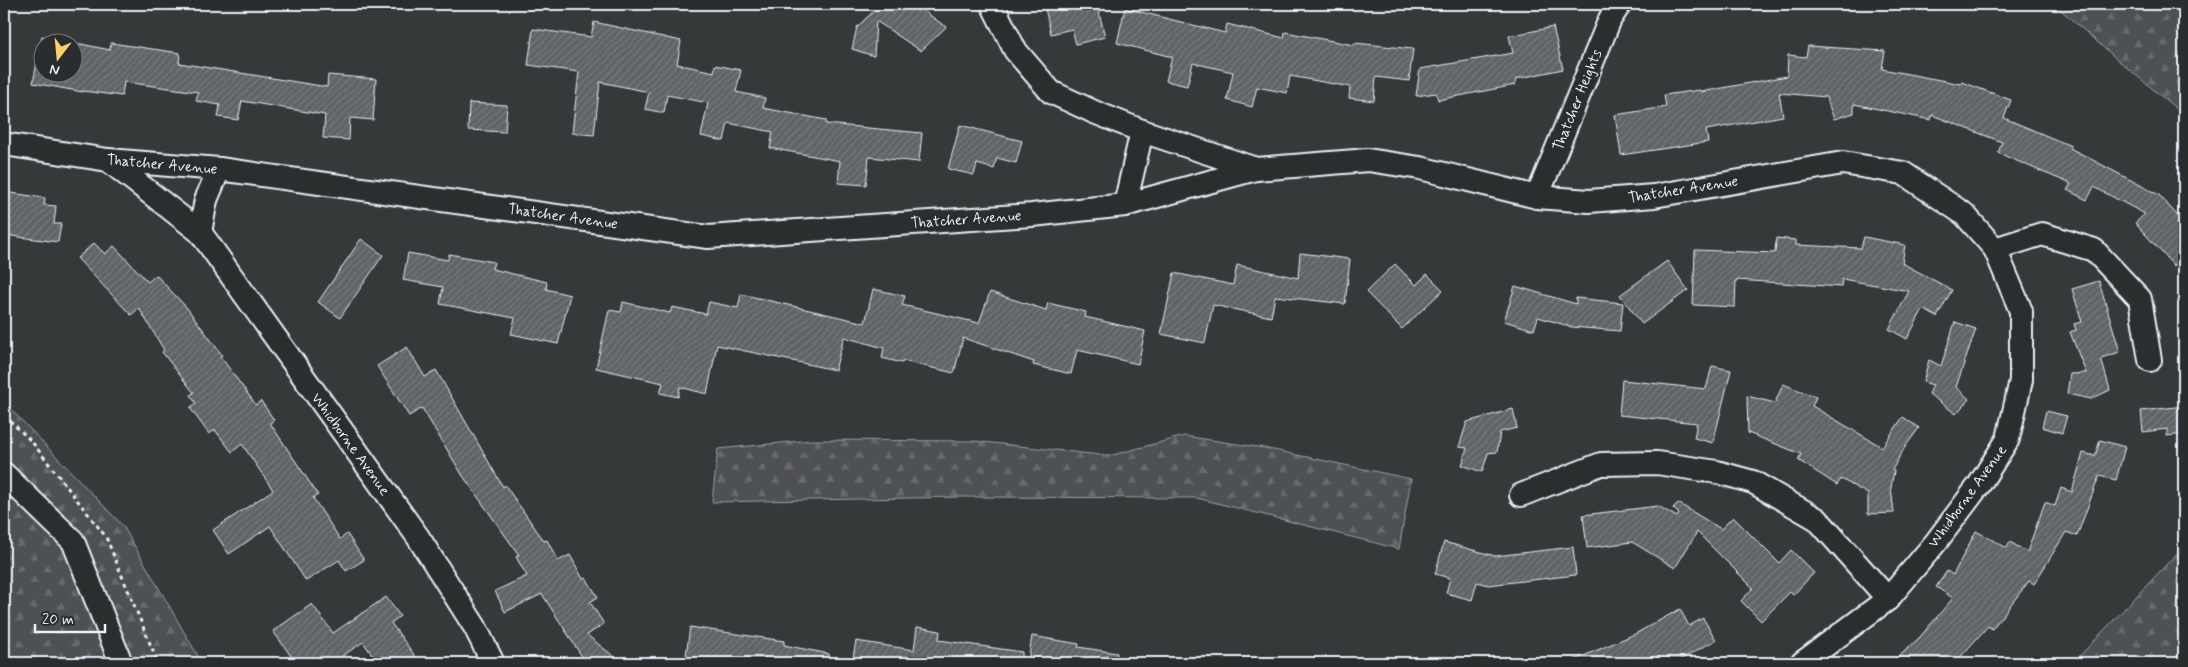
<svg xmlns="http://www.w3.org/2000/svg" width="2188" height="667" font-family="Mynerve,sans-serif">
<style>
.forest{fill:url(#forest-firs);stroke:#9aa1a5}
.building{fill:url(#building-hatch);stroke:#e8f1f8;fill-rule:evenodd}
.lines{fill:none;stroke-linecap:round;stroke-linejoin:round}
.minor-casing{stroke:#e8f1f8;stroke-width:26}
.path{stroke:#e8f1f8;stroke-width:3;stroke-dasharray:4 4;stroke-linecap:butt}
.minor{stroke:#2a2d2e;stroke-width:22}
.labels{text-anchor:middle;stroke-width:4;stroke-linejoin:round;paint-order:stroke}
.street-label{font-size:15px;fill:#e8f1f8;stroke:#2a2d2e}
</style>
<defs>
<pattern id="forest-firs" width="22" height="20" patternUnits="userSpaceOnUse" patternTransform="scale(1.25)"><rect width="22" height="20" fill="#4d5152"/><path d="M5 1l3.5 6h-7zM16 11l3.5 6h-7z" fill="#676a6c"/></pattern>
<pattern id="building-hatch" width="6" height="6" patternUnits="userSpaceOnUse" patternTransform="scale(1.25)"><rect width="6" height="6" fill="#5f6365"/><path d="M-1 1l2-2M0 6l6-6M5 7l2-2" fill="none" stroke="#767a7c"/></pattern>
</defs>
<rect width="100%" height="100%" fill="#35393a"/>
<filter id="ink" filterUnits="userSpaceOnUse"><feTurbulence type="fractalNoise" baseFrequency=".02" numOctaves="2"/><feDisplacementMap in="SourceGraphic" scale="10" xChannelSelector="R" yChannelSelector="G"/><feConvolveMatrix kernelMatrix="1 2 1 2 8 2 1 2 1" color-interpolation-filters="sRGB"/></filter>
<g filter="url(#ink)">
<g class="forest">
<polygon points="2054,4 2184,4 2184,115 2119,61"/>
<polygon points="4,402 123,526 202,663 4,663"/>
<polygon points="1184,436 1264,448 1411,479 1399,549 1197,498 961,497 712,502 718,449 812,440 974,441 1109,456"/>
<polygon points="2184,546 2184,663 2073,663"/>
</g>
<g class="building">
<polygon points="881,4 914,4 946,27 921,51 876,21 874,56 852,49 857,27"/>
<polygon points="1044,4 1097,4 1105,37 1076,44 1072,29 1051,34"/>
<polygon points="1125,8 1225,33 1227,24 1284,38 1285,32 1354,45 1355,43 1413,49 1409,81 1376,77 1374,101 1349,98 1350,87 1290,76 1287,93 1257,87 1252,107 1227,100 1233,72 1193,63 1187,86 1166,81 1172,57 1117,43"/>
<polygon points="594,22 681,41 677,64 714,72 715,65 741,70 736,92 765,98 763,108 826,120 826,124 922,133 919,162 869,157 866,185 838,183 840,161 770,148 773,132 728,123 724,141 701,136 708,103 667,95 664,113 645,109 649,92 600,82 594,135 572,133 579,72 528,65 533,29 591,37"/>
<polygon points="1553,27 1563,69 1516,79 1515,85 1438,100 1436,93 1416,96 1420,69 1513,53 1509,36"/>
<path d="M42,36L110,50L111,43L180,53L179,63L327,87L328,75L376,79L373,120L350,118L349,140L323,138L325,115L242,101L238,120L218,117L220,105L196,101L198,92L124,82L122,96L83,91V92L33,83ZM42,42H72V72H42Z"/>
<polygon points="1808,46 1885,51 1882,69 1961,84 1962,82 2011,100 2004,118 2071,146 2070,148 2159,195 2184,223 2184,257 2174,266 2135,223 2145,214 2094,187 2087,200 2067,190 2071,184 1998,153 2002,142 1932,115 1931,120 1854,104 1854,113 1834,119 1826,97 1779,93 1783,116 1706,130 1708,142 1621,155 1615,115 1666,107 1664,95 1700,90 1701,92 1787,76 1788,55 1806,57"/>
<polygon points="469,103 507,105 505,132 468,130"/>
<polygon points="960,125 1022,141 1016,163 997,158 994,169 977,164 974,175 948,169"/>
<polygon points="4,192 45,198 44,205 56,206 54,224 61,224 58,242 4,235"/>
<polygon points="1864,237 1905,245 1902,263 1952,290 1937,317 1923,309 1907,339 1889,329 1909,291 1842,279 1841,287 1736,280 1735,307 1693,305 1695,250 1775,253 1776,238 1796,240 1796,245 1861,248"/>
<polygon points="361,239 383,255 340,318 318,302"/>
<polygon points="94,243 105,254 114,246 148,282 156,275 187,308 222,355 220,356 256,405 261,401 274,420 270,423 318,495 313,498 340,539 347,534 364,560 346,571 339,560 306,581 270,526 229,554 213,530 273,490 242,444 232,452 215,430 209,434 190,408 196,403 190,395 194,393 162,352 164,350 139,308 131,315 77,258"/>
<polygon points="408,253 448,260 449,254 494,262 492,269 547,282 546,289 570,295 558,344 511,334 515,318 440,304 443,287 403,280"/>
<polygon points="1300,253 1350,259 1345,304 1275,296 1271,317 1213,305 1205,343 1161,334 1174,273 1233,285 1237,265 1298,278"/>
<polygon points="1667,261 1688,290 1642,324 1620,295"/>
<polygon points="1395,264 1416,285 1427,274 1443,290 1402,329 1366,292"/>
<polygon points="2099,281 2120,352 2101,358 2110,390 2091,399 2067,394 2070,374 2086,373 2070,332 2076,330 2074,324 2082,322 2072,289"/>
<polygon points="1515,286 1576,304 1576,298 1623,303 1620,331 1572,327 1538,317 1534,330 1504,321"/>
<polygon points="873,289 905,296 902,305 979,323 990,292 1046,310 1048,303 1086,312 1085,317 1145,331 1138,364 1077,350 1071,374 1033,365 1034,362 963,338 954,373 903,361 902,363 882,358 884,348 844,337 835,370 717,345 707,394 680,387 678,397 660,393 663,383 596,368 609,310 621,312 623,302 670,313 672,307 706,314 709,302 738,308 741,294 865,323"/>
<polygon points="1955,322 1976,329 1956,387 1969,399 1956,414 1929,394 1933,385 1923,382 1929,360 1941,366"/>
<polygon points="407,347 425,377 436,370 503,487 505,485 544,541 547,540 558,561 570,555 583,579 586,578 598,597 590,602 604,624 587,635 622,663 586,663 542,594 505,612 495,591 527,576 516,557 519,555 463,476 422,408 409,416 377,366"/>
<polygon points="1712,366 1731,370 1713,443 1694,438 1697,423 1619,415 1622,380 1706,389"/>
<polygon points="1783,384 1816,397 1812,406 1882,447 1903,417 1919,428 1905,447 1892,470 1894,471 1891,487 1894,513 1868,514 1868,494 1841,479 1837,485 1798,460 1801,454 1748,433 1747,396 1775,403"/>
<polygon points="2184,406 2184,434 2167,436 2167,429 2143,432 2141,411"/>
<polygon points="1513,409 1517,428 1500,432 1497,452 1488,453 1482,472 1462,465 1467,448 1459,447 1467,422"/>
<polygon points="2046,411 2067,416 2062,433 2042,427"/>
<polygon points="2100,440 2125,447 2116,480 2099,476 2077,536 2066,532 2034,584 2029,581 1992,629 1988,626 1955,663 1892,663 1920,637 1953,598 1936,587 1947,571 1953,575 1976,531 2007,548 2010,542 2027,552 2045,502 2055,506 2061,488 2072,492 2083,453 2095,456"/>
<polygon points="1678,503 1721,529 1733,517 1779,563 1791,550 1814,573 1793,595 1790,592 1761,621 1741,601 1753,588 1697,532 1675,568 1632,542 1587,548 1583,515 1658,506 1677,517 1679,514 1673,508"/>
<polygon points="1444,542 1495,556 1573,547 1576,575 1488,585 1477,582 1472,600 1446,593 1450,578 1435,574"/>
<polygon points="386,597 400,616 391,623 420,663 378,663 363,642 332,663 296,663 273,631 312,604 333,633"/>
<polygon points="1680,609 1689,626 1703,618 1716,640 1674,663 1567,663 1635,634"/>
<polygon points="690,627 784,641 784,645 829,654 829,663 685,663"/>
<polygon points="917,627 940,631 939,640 1022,652 1022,663 852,663 856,641 914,650"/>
<polygon points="1032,636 1079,644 1078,647 1117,653 1116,663 1028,663"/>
</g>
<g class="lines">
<g class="minor-casing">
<g id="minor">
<polyline points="992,4 1015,50 1051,92 1094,112 1142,131 1256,169"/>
<polyline points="4,144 108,160 219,169 708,237 1032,215 1125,205 1256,169 1368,160 1420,168 1537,197 1589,201 1654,196 1843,163 1903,173 1964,214 1995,249 2021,311 2021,380 2008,439 1979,485 1936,542 1888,599 1802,663"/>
<polyline points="108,160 200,232 418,537 475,627 493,663"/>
<polyline points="1537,197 1610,19 1620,4"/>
<polyline points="1125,205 1142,131"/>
<polyline points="200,232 206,200 219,169"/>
<polyline points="1995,249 2042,234 2094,250 2140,299 2150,360"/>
<polyline points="4,474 73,541 121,663"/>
<polyline points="1521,495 1601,464 1657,463 1717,472 1753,482 1817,519 1888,599"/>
</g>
</g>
<polyline class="path" points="4,415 32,442 106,537 158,663"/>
<use href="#minor" class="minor"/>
</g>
</g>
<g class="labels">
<g class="street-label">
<text transform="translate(1577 100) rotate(-68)" y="5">Thatcher Heights</text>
<text transform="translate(162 164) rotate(5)" y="5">Thatcher Avenue</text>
<text transform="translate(1683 189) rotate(-9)" y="5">Thatcher Avenue</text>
<text transform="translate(563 216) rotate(8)" y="5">Thatcher Avenue</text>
<text transform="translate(966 219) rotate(-4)" y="5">Thatcher Avenue</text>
<text transform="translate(351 444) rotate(54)" y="5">Whidborne Avenue</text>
<text transform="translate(1967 496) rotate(-54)" y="5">Whidborne Avenue</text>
</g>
</g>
<rect width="2188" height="667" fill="none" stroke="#2a2d2e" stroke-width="20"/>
<rect x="10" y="10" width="2168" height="647" fill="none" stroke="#e8f1f8" stroke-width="2" filter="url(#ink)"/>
<g transform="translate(58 58) rotate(196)"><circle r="24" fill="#2a2d2e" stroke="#767b7f"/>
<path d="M0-4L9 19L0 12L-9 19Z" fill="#ffd166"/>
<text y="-8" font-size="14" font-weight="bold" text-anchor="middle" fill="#e8f1f8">N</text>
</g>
<path d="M35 624v8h70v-8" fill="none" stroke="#e8f1f8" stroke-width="2.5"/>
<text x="42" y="624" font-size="15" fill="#e8f1f8" stroke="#2a2d2e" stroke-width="4" paint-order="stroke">20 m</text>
</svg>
